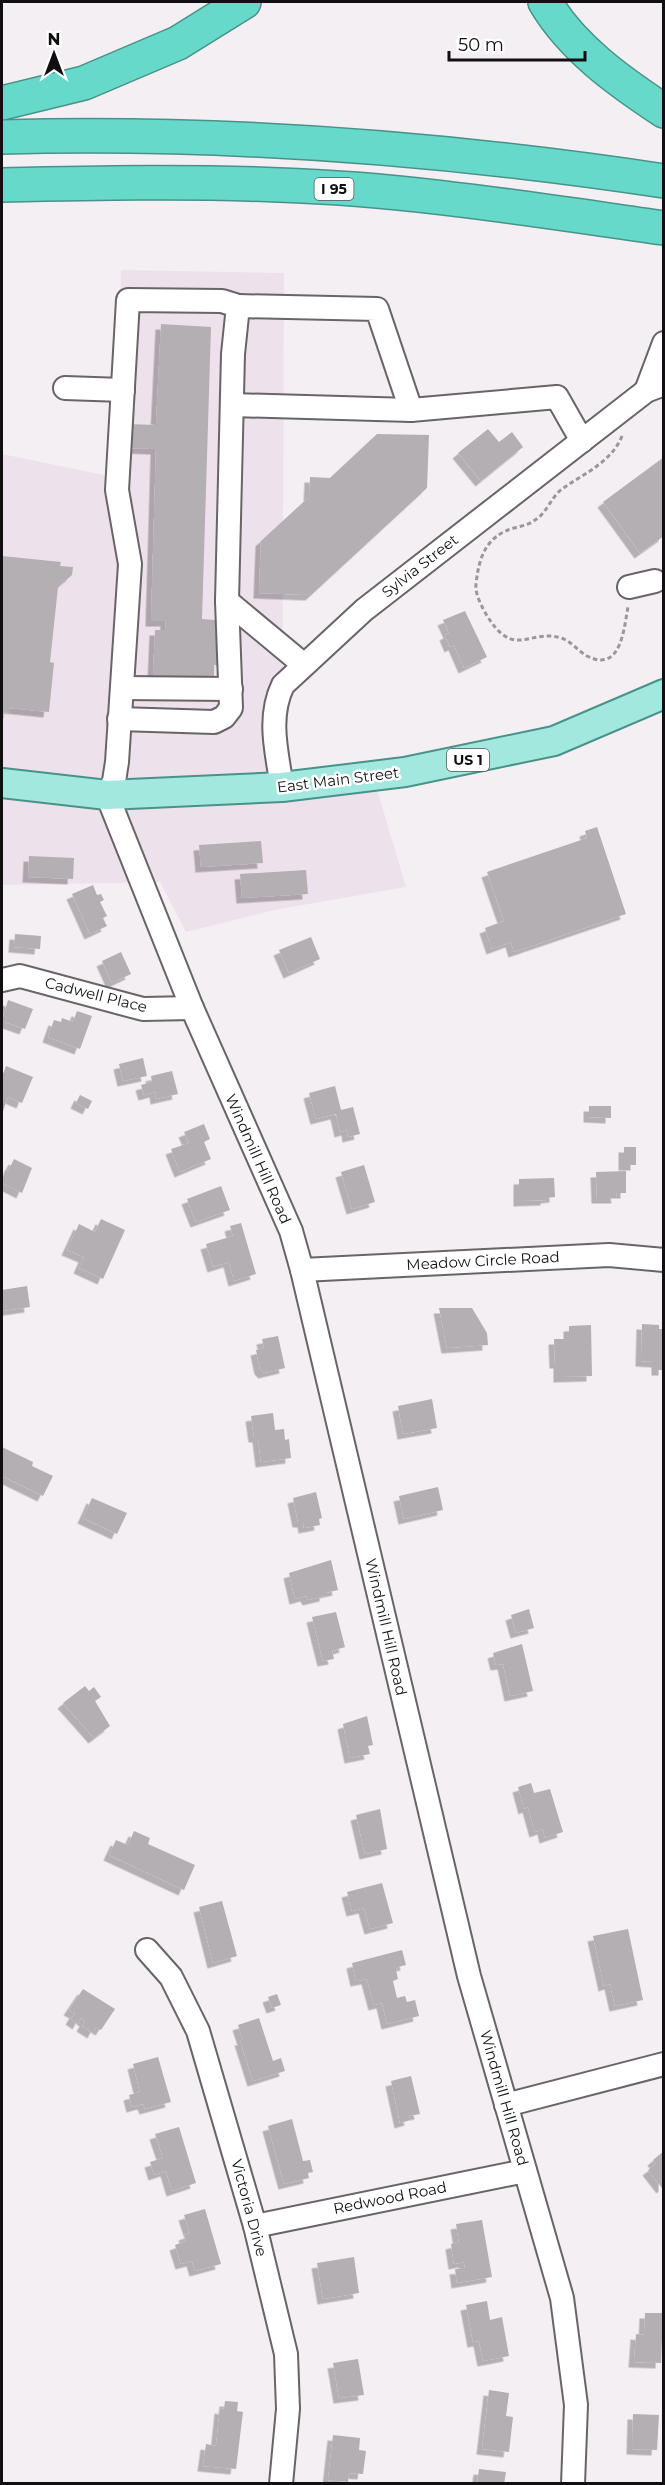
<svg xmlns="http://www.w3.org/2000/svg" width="665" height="2485" font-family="Montserrat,sans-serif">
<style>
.built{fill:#ede1eb}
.building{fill:#b4afb3;filter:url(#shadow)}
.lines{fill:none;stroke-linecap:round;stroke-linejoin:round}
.minor-casing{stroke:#686468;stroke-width:26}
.major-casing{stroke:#489289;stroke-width:32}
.highway-casing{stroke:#489289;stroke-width:36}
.path{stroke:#9a9699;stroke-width:3;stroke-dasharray:4.5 3;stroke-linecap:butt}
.minor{stroke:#fff;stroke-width:22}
.major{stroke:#a3e8df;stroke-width:28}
.highway{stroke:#66d9ca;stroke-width:33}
.labels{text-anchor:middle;stroke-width:5;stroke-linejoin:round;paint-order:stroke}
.shield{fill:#fff;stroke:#585758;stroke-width:1.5}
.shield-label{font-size:14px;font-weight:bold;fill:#110f11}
.street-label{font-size:15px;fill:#110f11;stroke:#fff}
</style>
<defs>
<filter id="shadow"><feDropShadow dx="-5.5" dy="5.5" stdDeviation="0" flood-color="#0004"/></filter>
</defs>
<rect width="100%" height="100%" fill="#f4eff3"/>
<polygon class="built" points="121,270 284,273 282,787 373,776 406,887 274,910 186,932 160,882 3,885 2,915 2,454 118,478"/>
<g class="building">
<polygon points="161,324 211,327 202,619 215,620 215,632 220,632 219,665 214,665 214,676 202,676 201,679 153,675 155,630 165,630 166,621 151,621 156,449 126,448 127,424 156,425"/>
<polygon points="488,429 499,442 512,432 523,447 481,481 458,453"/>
<polygon points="377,434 429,435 427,488 311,595 259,593 261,541 309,497 310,477 330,478"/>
<polygon points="664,457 664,536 640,553 603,502"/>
<polygon points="2,556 61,562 60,566 73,567 72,575 58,587 50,662 54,663 49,712 9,708 9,713 2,712"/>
<polygon points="465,611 487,657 464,668 454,645 450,647 445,635 449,633 443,620"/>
<polygon points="597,827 626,914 514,952 511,942 492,949 485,928 504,921 487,872 587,838 585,831"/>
<polygon points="261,841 263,863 201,867 199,845"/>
<polygon points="29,856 74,858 73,879 28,877"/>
<polygon points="306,870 308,894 242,898 240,874"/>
<polygon points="93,885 97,895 101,894 104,900 100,902 107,916 103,918 107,926 90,934 72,894"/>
<polygon points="15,934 41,936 40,949 14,947"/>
<polygon points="311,937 320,959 289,973 279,950"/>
<polygon points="121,952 131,974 112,983 102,961"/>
<polygon points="8,1000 33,1009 25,1029 2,1021"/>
<polygon points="77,1011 92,1016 80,1049 48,1037 54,1020 61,1022 62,1018 73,1022"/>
<polygon points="143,1058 147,1076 123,1081 119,1064"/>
<polygon points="6,1066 33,1077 22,1103 8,1097 2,1114 2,1077"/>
<polygon points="172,1071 178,1094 156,1099 155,1092 144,1095 141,1085 152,1082 151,1076"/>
<polygon points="335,1086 341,1110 353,1107 360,1134 348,1137 347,1130 340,1132 336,1114 316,1119 309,1093"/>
<polygon points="80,1095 92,1101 88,1109 76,1103"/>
<polygon points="589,1106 611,1106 611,1118 589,1117"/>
<polygon points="204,1124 210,1139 204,1142 211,1159 180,1172 171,1149 189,1143 184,1132"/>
<rect x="624" y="1147" width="12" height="18"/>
<polygon points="14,1159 32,1168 22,1193 2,1183 5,1170 8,1171"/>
<polygon points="364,1165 375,1202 352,1209 341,1172"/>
<polygon points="626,1171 626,1193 616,1193 617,1198 597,1198 596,1172"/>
<polygon points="554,1178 555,1197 546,1198 546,1200 519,1201 519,1179"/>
<polygon points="221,1186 230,1210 196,1222 187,1199"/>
<polygon points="101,1219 125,1230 103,1279 79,1268 84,1257 67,1250 79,1224 95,1232"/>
<polygon points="241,1223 256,1274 234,1281 229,1262 213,1267 206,1244 233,1236 230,1226"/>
<polygon points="27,1286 30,1307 2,1311 2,1290"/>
<polygon points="439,1308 472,1308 487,1333 488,1345 447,1348"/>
<polygon points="642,1324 659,1325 659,1329 664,1329 664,1370 657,1370 657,1362 641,1361"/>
<polygon points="591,1325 592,1376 559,1377 559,1363 555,1363 554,1339 569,1339 569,1326"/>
<polygon points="278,1336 285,1368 264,1373 260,1369 256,1350 264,1348 262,1339"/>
<polygon points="432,1399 437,1428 403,1434 398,1406"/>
<polygon points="273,1413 275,1430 284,1429 285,1440 289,1439 291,1458 261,1462 258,1437 254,1437 251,1416"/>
<polygon points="2,1447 33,1462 32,1466 53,1476 43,1496 2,1476"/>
<polygon points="438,1487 443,1510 404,1519 399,1496"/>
<polygon points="316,1492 322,1518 319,1519 320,1525 304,1528 303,1522 298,1522 293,1498"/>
<polygon points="92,1498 127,1513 117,1534 83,1518"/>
<polygon points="331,1560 338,1590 325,1593 325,1596 308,1600 306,1596 295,1599 289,1573"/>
<polygon points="529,1609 534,1628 516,1633 511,1615"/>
<polygon points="336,1612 345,1647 332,1651 334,1659 323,1661 312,1617"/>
<polygon points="522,1644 533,1691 510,1696 503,1664 496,1665 493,1653"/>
<polygon points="85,1686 89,1691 94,1687 101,1697 95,1701 110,1726 94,1738 63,1703"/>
<polygon points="367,1716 373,1745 368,1746 370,1754 350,1758 343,1724"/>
<polygon points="531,1783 534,1793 550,1789 563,1832 545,1838 543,1829 535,1832 528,1807 524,1809 518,1787"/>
<polygon points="380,1809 387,1849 365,1854 356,1815"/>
<polygon points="134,1831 150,1838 148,1844 195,1865 184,1890 109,1855 116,1840 128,1845"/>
<polygon points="382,1883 393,1923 370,1929 364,1908 352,1911 347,1892"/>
<polygon points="222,1901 237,1956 213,1963 199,1907"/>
<polygon points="628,1929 643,2000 615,2006 610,1984 604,1986 593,1936"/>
<polygon points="402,1950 406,1965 398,1967 396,1970 398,1979 393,1981 397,1998 405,1996 407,2002 415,2000 419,2016 387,2024 382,2003 374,2005 367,1979 356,1981 352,1963"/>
<polygon points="83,1989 115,2009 101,2030 96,2027 93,2033 82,2026 85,2021 81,2018 78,2024 71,2019 75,2013 69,2010"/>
<polygon points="277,1994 281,2005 272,2008 268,1997"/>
<polygon points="259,2018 273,2061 281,2058 285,2071 253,2081 240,2040 243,2040 238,2025"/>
<polygon points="158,2057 171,2102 145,2109 143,2104 132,2107 129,2095 140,2092 133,2064"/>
<polygon points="411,2076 420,2114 409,2116 410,2120 400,2123 391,2081"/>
<polygon points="292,2119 303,2161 310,2160 313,2172 308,2173 309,2178 284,2184 268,2126"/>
<polygon points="179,2127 196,2183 172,2191 166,2171 154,2175 150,2162 163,2158 155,2134"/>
<polygon points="664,2151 664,2186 662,2188 648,2170 656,2164 653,2160"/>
<polygon points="205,2209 221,2264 195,2271 192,2261 181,2264 175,2245 186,2241 184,2235 190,2233 184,2215"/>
<polygon points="482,2220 492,2277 457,2283 455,2269 465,2268 464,2262 454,2264 451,2244 459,2242 456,2224"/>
<polygon points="354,2257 359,2293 323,2299 317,2263"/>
<polygon points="487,2301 490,2320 502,2317 509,2356 483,2361 479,2341 473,2342 466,2305"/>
<polygon points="645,2313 663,2313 661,2363 634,2362 636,2334 644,2335"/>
<polygon points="358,2359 364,2395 339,2398 333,2363"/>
<polygon points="489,2390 509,2393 506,2416 513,2417 509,2452 482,2449"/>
<polygon points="225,2401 238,2402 237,2411 243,2412 236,2469 203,2466 206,2444 216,2446 220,2408 224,2409"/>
<polygon points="633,2414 659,2415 657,2450 632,2449"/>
<polygon points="333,2435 360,2438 359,2450 366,2451 363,2474 349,2473 348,2482 328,2480"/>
<polygon points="479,2469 506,2472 504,2484 477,2484"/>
</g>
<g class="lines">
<g class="minor-casing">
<g id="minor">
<polyline points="238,306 377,309 411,410"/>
<polyline points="65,388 123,390"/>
<polyline points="646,391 664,343"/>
<polyline points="232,405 411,410 557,397 582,441"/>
<polyline points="629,587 655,581"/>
<polyline points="304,665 227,601 233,354 238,306 222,301 128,300 117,490 130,564 117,762 114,781 107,795 192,1008 291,1231 302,1270 469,1976 562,2298 576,2405 573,2484"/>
<polyline points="122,688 231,689"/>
<polyline points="119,719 214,722 224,717 231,708 227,601"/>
<path d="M282,787C277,753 267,718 283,685L364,610L646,391L664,384"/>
<polyline points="2,980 20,976 143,1009 192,1008"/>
<polyline points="302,1270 609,1255 664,1260"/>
<polyline points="147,1950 171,1977 198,2031 255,2226 286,2354 288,2409 281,2484"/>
<polyline points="506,2105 664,2064"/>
<polyline points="255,2226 525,2171"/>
</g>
</g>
<g class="major-casing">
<polyline id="major" points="2,783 107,795 282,787 405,772 554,741 664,694"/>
</g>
<g class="highway-casing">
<g id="highway">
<path d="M545,2C572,48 620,82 664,111"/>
<polyline points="2,103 84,83 178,43 244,2"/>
<path d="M2,137C223,131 444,148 664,181"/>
<path d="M2,185C94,183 187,181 279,185C408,189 536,210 664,228"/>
</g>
</g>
<path class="path" d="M622,436C612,462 583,474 562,489C551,497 547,513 535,520C529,525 521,526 514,528C486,536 479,557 476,584C475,594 481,605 486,614C514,661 529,628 561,638C571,641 578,651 587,656C622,674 624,626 628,607"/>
<use href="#minor" class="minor"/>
<use href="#major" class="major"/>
<use href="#highway" class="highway"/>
</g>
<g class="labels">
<g class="shield">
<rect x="314.5" y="178" width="39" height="22" rx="4.5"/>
<rect x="447" y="749" width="42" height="22" rx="4.5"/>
</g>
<g class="shield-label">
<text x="334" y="194">I 95</text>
<text x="468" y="765">US 1</text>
</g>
<g class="street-label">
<text transform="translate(420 566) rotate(-38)" y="5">Sylvia Street</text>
<text transform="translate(338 780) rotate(-7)" y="5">East Main Street</text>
<text transform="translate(96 995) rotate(14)" y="5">Cadwell Place</text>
<text transform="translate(258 1159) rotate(66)" y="5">Windmill Hill Road</text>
<text transform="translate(483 1261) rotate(-3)" y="5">Meadow Circle Road</text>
<text transform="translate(386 1627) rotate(77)" y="5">Windmill Hill Road</text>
<text transform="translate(504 2098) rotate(74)" y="5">Windmill Hill Road</text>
<text transform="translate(390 2198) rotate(-11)" y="5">Redwood Road</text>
<text transform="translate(249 2208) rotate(75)" y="5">Victoria Drive</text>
</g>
</g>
<rect width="665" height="2485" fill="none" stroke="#110f11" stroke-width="6"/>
<g transform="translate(54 54)" stroke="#ffffff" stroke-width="4.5" paint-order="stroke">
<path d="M0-4.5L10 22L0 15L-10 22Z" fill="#110f11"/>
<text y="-9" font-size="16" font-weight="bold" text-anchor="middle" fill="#110f11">N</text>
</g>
<path d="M449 51v9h136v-9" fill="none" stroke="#110f11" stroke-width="3"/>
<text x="458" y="51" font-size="18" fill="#110f11" stroke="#ffffff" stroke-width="4.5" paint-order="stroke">50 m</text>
</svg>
